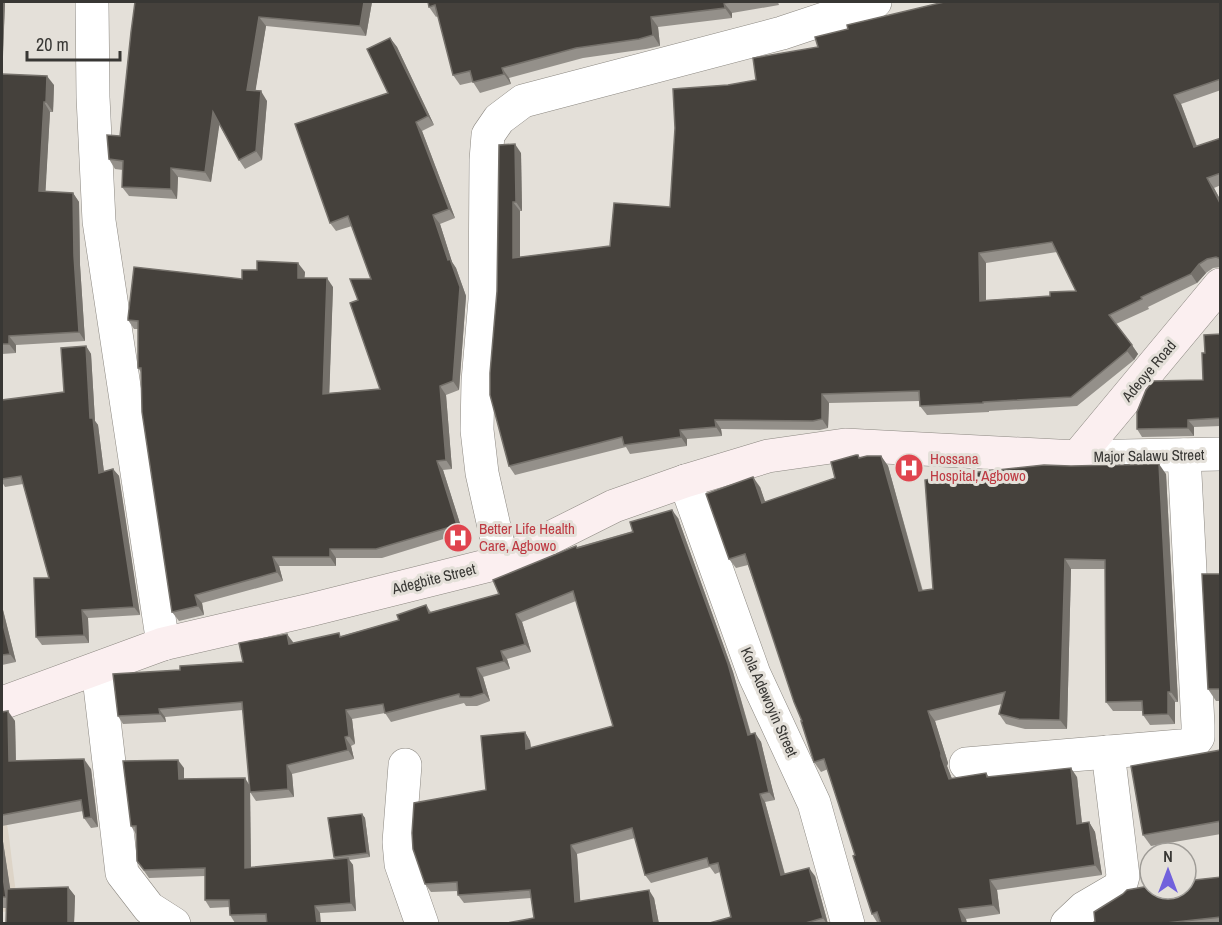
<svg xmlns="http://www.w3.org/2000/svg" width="1222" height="925" font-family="'Archivo Narrow',sans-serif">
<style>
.built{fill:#ddd4c7}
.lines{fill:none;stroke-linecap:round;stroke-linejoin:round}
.street-casing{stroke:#8b8780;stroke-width:34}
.secondary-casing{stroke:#8b8780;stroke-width:34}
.street{stroke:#fff;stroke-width:33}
.secondary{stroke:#fbeff0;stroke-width:33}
.wall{fill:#94908a;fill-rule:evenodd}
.shaded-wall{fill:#75716b}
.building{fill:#45413c;stroke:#75716b;stroke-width:1.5;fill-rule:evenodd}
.labels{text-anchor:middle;stroke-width:6;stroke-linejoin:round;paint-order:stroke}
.street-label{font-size:15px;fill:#383734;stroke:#e4e0d9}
.health-label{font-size:15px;fill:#be3a42;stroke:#e4e0d9;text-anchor:start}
</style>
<rect width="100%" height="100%" fill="#e4e0d9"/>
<polygon class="built" points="2,793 9,837 18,910 2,912"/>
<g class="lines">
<g class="street-casing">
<g id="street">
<polyline points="92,2 93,97 99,221 163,644"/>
<polyline points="1077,457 1220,454"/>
<polyline points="685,481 754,674 814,803 848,924"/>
<polyline points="502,562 482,473 477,430 478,381 485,300 486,160 488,135 499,119 523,101 782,33 875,2"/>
<polyline points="98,669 122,873 149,908 174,924"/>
<polyline points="966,764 1192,745 1198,737 1198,725 1184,455"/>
<polyline points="405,765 399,842 401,864 422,924"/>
<polyline points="1067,924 1084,908 1120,887 1123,876 1108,752"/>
</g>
</g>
<g class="secondary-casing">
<polyline id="secondary" points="2,703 163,644 310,610 502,562 614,506 685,481 768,456 845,445 1077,457 1220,285"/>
</g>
<use href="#street" class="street"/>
<use href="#secondary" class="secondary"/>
</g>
<g class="wall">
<polygon points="2,2 5,2 2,74 54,85 53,112 50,112 45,192 73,193 79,202 80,265 85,341 16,345 16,353 2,354"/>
<polygon points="135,2 372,2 366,36 266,26 255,91 267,101 262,160 245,169 239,160 219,124 211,182 178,177 177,199 129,196 122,187 123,170 115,169 109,159 120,136"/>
<polygon points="428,2 778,2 779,5 732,13 732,18 658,27 660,46 646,49 583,58 509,78 511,84 480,93 473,82 460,85 453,75 438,16 436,17 429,7"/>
<path d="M1221,2V90L1181,104L1197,146L1221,138V185L1214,188L1221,201V267L1213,268L1206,273L1197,283L1148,307L1149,309L1116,324L1138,354L1134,360L1077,406L989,411V412L927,415L920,406V401L829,403L828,428L820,430L721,429L722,436L687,439V446L630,454L626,447L515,475L509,466L497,291L521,153L522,211H520V257L610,246L670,207L728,85ZM1057,252L1076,291L1050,296L986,300V263Z"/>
<polygon points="390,38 397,47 434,125 422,131 455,218 440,224 452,262 456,268 466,296 459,390 446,395 452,469 443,470 463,533 382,558 336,558 336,566 279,566 283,581 202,603 204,615 179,621 172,612 141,372 138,368 138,329 134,329 128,320 242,279 305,272 304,278 333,287 329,393 380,389 358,300 371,279 352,226 336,231 330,223 388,93"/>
<polygon points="1221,334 1221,426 1194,427 1194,436 1142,437 1137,429 1203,380 1205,353"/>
<polygon points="86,346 91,354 95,421 98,425 104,472 113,469 119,476 140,615 88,618 89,643 42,645 36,637 49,578 23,484 5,487 2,482 2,400 64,392"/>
<polygon points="881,456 888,466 923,591 933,589 1166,474 1178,702 1175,702 1175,724 1150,725 1143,715 1143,711 1113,711 1106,702 1105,569 1071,569 1067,729 1025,729 1006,724 999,714 1002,704 935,721 948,763 947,766 952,779 986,773 989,777 1077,777 1082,823 1089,822 1095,832 1102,875 997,890 1000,914 966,919 967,924 878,924 872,914 855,855 828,769 821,772 814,762 802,721 748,565 736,568 729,559 760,487 765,502 835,478 860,457"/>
<polygon points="678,518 733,672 751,734 755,733 761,742 775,800 765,802 785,874 815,876 828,924 706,924 731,917 720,872 715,874 710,867 651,883 645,875 635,838 577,854 580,901 654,898 659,924 502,924 534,918 531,898 464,903 458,895 458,891 431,892 425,884 486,790 525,732 530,741 531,748 613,726 576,601 522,622 531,652 507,659 510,669 483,677 490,701 477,706 466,706 464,703 391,722 385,713 352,719 355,744 351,746 354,759 292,774 294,797 256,801 250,792 250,789 251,867 335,859 334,857 362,814 365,818 370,857 349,860 353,865 356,911 320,913 267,922 235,923 230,915 229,907 210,908 205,900 205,876 149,878 137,861 136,834 131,826 184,768 184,779 250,786 243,710 165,717 166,722 123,724 118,716 180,670 243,662 293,642 293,643 341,636 399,620 426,605 431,612 499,594 577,547"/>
<polygon points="1221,574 1221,701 1216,701 1208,689"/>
<polygon points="2,606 16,662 2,665"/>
<polygon points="2,712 15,721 16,760 91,769 98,827 91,828 84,818 83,811 2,826"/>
<polygon points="1221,750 1221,834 1151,846 1143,835"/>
<polygon points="2,835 10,889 68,887 75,896 74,924 6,924 7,908 2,908"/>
<polygon points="1221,877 1221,924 1090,924"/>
</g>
<g class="shaded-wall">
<polygon points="2,2 5,2 2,83"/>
<polygon points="364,2 372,2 366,36 360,26"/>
<polygon points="724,3 732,13 732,18 725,8"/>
<polygon points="259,17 266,26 254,100 247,90"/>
<polygon points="651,17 658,27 660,46 653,35"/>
<polygon points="390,38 397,47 434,125 428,116"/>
<polygon points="502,68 509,78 511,84 504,74"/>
<polygon points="47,76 54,85 53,112 46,102"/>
<polygon points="261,91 267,101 262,160 256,151"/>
<polygon points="1174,95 1181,104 1200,156 1194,147"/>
<polygon points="44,102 50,112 45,201 39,191"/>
<polygon points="213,112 220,121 211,182 205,172"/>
<polygon points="416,122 422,131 455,218 449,209"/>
<polygon points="515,144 521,153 522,211 516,202"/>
<polygon points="171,168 178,177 177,199 171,189"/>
<polygon points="1207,178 1214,188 1221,201 1221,205"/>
<polygon points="73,193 79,202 80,265 85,341 79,332 74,256"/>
<polygon points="513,202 520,211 520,267 513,258"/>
<polygon points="433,215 440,224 452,262 456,268 466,296 459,390 453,381 448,260"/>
<polygon points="979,253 986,263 986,310 980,301"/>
<polygon points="298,263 305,272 304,286 298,278"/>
<polygon points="1199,264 1206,273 1197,283 1191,274"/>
<polygon points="327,278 333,287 329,403 323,394"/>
<polygon points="9,336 16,345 16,353 9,344"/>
<polygon points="1132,345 1138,354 1134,360 1127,351"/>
<polygon points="86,346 91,354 95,421 98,425 105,480 99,473 90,418"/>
<polygon points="440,386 446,395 452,469 446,460"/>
<polygon points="822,394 829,403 828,428 822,419"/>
<polygon points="715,420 721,429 722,436 716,427"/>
<polygon points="1188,420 1194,427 1194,436 1188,428"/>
<polygon points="680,430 687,439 687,446 681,437"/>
<polygon points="881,456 888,466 925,601 919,591"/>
<polygon points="437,461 443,470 463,533 457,525"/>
<polygon points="1159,464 1166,474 1178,702 1171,692"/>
<polygon points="113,469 119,476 140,615 134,607"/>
<polygon points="753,477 760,487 769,513 762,503"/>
<polygon points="672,510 678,518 733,672 753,743 748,735"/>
<polygon points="330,549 336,558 336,566 330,557"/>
<polygon points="273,557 279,566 283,581 277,572"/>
<polygon points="1065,559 1071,569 1067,729 1060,720"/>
<polygon points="195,595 202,603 204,615 198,606"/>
<polygon points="2,606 16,662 10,654 2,620"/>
<polygon points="82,610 88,618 89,643 84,635"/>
<polygon points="516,614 522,622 531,652 525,644"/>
<polygon points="287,634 293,642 295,653 289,644"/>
<polygon points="501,651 507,659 510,669 504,661"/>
<polygon points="477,668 483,677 490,701 484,693"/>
<polygon points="1168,692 1175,702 1175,724 1168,714"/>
<polygon points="159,709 165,717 166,722 160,714"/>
<polygon points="346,710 352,719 355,744 349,736"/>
<polygon points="8,711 15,721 16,771 9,761"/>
<polygon points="928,711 935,721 948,763 947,766 956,789 949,779 941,756"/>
<polygon points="525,732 530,741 532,758 526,749"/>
<polygon points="755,733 761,742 775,800 769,792"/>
<polygon points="345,737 351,746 354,759 348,750"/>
<polygon points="84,759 91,769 98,827 91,817"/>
<polygon points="178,760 184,768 184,787 179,779"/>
<polygon points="287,765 292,774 294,797 288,789"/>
<polygon points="1071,768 1077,777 1083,834 1077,824"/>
<polygon points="245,778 250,786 251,875 245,868"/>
<polygon points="760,794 765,802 787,883 781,875"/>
<polygon points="362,814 365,818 370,857 367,853"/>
<polygon points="1089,822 1095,832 1102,875 1095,865"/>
<polygon points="2,835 13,907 6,897 2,870"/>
<polygon points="571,845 577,854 581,911 575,902"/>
<polygon points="348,858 353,865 356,911 351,903"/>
<polygon points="809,868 815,876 828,924 827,924 823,918"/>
<polygon points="990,880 997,890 1000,914 993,905"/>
<polygon points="68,887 75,896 74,924 68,924"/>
<polygon points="649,890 654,898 659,924 654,924"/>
<polygon points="315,906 320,913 321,924 317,924"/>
<polygon points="959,909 966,919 967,924 963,924"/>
</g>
<g class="building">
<polygon points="135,2 364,2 360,26 259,17 247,90 261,91 256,151 239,160 213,112 205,172 171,168 171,189 122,187 123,161 109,159 107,135 120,136 131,32"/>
<polygon points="428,2 731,2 724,3 725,8 651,17 653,35 639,39 576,48 502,68 504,74 473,82 470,71 453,75 435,5 429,7"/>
<path d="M944,2H1221V79L1174,95L1194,147L1221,138V173L1207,178L1221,205V259L1216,257L1207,259L1199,264L1191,274L1141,297L1142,299L1109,315L1132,345L1127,351L1071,397L983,402V403L920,406L919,391L822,394V419L813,421L715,420L716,427L680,430L681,437L624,445L622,437L509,466L490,395V373L497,291L499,145L515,144L516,202H513V258L610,246L614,203L670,207L675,128L673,89L728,85L756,80L753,58L818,47L815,37L848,29L847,25ZM1052,242L1076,291L1050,292V296L980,301L979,253Z"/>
<polygon points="390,38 428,116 416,122 449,209 433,215 448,260 450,259 460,287 453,381 440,386 446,460 437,461 457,525 376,549 330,549 330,557 273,557 277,572 195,595 198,606 172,612 142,412 141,368 138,368 138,321 128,320 128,318 134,267 242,279 242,270 257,270 257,261 298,263 298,278 327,278 323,394 380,389 350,303 358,300 350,279 371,279 348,216 330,223 295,124 388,93 367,49"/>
<polygon points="2,74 47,76 46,102 44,102 39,191 73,193 74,256 79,332 9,336 9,344 2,344"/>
<polygon points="1221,334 1221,418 1188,420 1188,428 1137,429 1137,412 1146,390 1153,381 1203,380 1202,353 1205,353 1204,335"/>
<polygon points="86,346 90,418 93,418 99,473 113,469 134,607 82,610 84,635 36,637 34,578 49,578 21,476 2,479 2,400 64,392 61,348"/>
<polygon points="856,455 858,455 859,458 867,456 881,456 919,591 933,589 925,480 951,475 1044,465 1071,466 1159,464 1171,692 1168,692 1168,714 1143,715 1142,701 1106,702 1105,560 1065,559 1060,720 1019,719 999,714 1005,692 928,711 941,753 941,756 949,779 986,773 987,777 1071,768 1077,824 1089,822 1095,865 990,880 993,905 959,909 963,924 881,924 877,912 872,914 853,856 855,855 824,759 814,762 801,721 802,721 794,702 745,554 729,559 706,494 753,477 762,503 835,478 831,462"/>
<polygon points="672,510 728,664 748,735 755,733 769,792 760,794 781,875 809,868 823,918 802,924 706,924 731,917 718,863 709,865 707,858 645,875 632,828 571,845 575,902 649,890 654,924 502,924 534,918 530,890 458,895 457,882 425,884 413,849 412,833 414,803 486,790 481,736 525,732 526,749 613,726 573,591 516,614 525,644 501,651 504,661 477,668 484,693 471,697 460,697 459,694 385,713 383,704 346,710 349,736 345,737 348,750 287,765 288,789 250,792 242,702 159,709 160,714 118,716 113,674 180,670 180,666 243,662 239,643 287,634 289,644 339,633 340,637 399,620 397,615 426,605 429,613 499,594 493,580 576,546 577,548 633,532 630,522"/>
<polygon points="1202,574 1221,574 1221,689 1208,689"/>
<polygon points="2,620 10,654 2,655"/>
<polygon points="8,711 9,761 84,759 91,817 84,818 81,800 2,815 2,712"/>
<polygon points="1221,750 1221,821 1143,835 1131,766"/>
<polygon points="178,760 179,779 245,778 245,868 348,858 351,903 315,906 317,924 267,924 266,914 230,915 229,900 205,900 205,868 144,870 137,861 136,826 131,826 123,761"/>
<polygon points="362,814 367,853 334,857 328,818"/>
<polygon points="2,870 6,897 2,897"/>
<polygon points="1221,877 1221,917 1157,924 1090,924 1095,922 1094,912 1123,894 1127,890 1150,886 1150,889 1186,889 1186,881"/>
<polygon points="68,887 68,924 6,924 7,889"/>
</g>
<defs>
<g id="hospital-disc" transform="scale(1.5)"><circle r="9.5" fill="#e0444e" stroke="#e4e0d9"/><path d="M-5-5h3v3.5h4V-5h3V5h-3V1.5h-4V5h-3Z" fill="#fff"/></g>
</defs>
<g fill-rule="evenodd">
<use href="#hospital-disc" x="909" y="468"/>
<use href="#hospital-disc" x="458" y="538"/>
</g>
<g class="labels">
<g class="street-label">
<text transform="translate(1149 371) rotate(-50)" y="5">Adeoye Road</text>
<text transform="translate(1149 456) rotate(-1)" y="5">Major Salawu Street</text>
<text transform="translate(434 579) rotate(-14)" y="5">Adegbite Street</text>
<text transform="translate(769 702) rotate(66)" y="5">Kola Adewoyin Street</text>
</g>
<g class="health-label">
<text x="930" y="464">Hossana<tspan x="930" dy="17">Hospital, Agbowo</tspan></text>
<text x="479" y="534">Better Life Health<tspan x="479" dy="17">Care, Agbowo</tspan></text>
</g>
</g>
<rect width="1222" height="925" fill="none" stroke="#383734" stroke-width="6"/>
<g transform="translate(1168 871)"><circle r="28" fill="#e4e0d9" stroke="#9f9c97" stroke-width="1.5"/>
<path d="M0-4.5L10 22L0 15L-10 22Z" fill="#7161dc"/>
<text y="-9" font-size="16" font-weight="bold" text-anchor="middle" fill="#383734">N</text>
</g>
<path d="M27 51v9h93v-9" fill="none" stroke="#383734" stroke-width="3"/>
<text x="36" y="51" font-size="18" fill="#383734" stroke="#e4e0d9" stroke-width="4.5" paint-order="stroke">20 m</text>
</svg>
